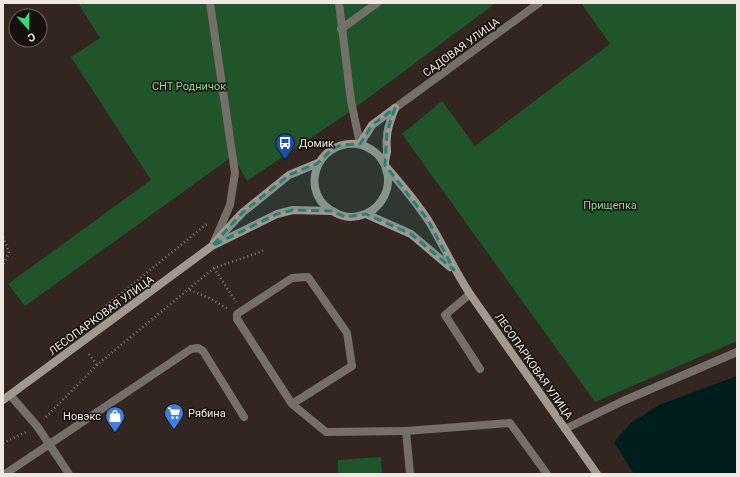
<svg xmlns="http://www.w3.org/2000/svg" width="740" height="477" font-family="Roboto,sans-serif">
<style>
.green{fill:#20542a}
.water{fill:#001d1e}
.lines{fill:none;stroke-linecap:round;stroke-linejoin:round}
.path{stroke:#867b76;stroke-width:2.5;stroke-dasharray:1 3;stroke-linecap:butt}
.service{stroke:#756f6a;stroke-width:8}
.minor{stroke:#756f6a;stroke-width:8}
.secondary{stroke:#a1988f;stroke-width:8}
.marked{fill:#26817a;fill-opacity:0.2;stroke:#26817a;stroke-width:3;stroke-dasharray:8 5;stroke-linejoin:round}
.labels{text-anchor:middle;stroke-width:3;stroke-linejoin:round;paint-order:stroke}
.street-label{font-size:11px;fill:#f0e7e3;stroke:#16100d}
.park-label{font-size:11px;fill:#8ede98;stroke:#16100d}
.poi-label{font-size:11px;fill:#f0e7e3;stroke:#16100d;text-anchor:start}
</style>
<rect width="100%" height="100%" fill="#332520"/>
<g class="green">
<polygon points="78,3 496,3 348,113 247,181 233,156 25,306 8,284 151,180 71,57 100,38"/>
<polygon points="581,3 737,3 737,341 595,402 402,134 442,101 475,146 610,44"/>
<polygon points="381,457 382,474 338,474 338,460"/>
</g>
<polygon class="water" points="737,376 737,474 634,474 614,442 631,423 659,405"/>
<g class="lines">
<g class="path">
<polyline points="3,237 9,252 3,266"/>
<polyline points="214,268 236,302"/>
<polyline points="190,290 209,298 228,309"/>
<polyline points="97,313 208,223"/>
<polyline points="89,354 97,365"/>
<polyline points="46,417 97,365 214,268 263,251"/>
<polyline points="3,443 26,432"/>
</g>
<g class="service">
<polyline points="210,3 235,173 230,205 214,242"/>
<polyline points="470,294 445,315 480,369"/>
<polyline points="10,395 37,426 69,474"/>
<polyline points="292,404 352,366 347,333 308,277 292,278 237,314 237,319 292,404 326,432 406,431"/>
<polyline points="565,429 623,401 737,352"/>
<polyline points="5,474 191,349 198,348 203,351 244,417"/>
<polyline points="410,474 406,431 510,423 547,474"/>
</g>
<g class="minor">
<polyline points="339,3 351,101 360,144"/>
<polyline points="341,29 377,3"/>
<polyline points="395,108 539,3"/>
</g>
<g class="secondary">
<path d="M395,108C392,117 387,127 387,137C386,142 387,147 387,152C386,156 385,160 385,164C385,169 388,173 388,178C389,193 379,209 365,214C355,218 345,218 336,213C297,195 315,139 358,144C364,145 371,149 376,153C381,157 383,163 387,168C401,184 416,202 428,220C443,244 454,270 470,294L597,474"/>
<polyline points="360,144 372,125 395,108"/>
<polyline points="366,214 411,234 450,267"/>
<polyline points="214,243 242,213 289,175 318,163"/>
<polyline points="3,400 212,246 277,214 293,210 331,211"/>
</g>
</g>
<path class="marked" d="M395,108L387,132L385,165L428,220L454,270L411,234L366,214L346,217L331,211L293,210L277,214L212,246L242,213L289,175L318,163L332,149L341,145L360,144L372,125Z"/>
<defs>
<g id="bus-pin" transform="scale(1)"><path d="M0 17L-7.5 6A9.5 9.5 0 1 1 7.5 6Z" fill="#1a4fb4" stroke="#16100d"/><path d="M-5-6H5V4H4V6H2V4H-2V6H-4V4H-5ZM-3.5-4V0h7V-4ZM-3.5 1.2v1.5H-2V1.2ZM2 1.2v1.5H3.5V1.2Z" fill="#fff"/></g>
<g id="supermarket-pin" transform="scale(1)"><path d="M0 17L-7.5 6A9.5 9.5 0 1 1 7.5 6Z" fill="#3f7fe0" stroke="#16100d"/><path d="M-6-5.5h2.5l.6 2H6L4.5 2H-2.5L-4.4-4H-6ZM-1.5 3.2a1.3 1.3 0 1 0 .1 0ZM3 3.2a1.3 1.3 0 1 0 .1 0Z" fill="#fff"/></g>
<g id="shop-pin" transform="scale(1)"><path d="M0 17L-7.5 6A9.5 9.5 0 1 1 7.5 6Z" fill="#3f7fe0" stroke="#16100d"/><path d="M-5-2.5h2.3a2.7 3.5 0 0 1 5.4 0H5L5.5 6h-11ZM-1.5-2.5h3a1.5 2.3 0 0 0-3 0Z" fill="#fff"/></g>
</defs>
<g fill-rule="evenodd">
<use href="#bus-pin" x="285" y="143"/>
<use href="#supermarket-pin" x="174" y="413"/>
<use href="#shop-pin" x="115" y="416"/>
</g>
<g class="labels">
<g class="street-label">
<text transform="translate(461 47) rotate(-36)" y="4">САДОВАЯ УЛИЦА</text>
<text transform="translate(101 315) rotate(-36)" y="4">ЛЕСОПАРКОВАЯ УЛИЦА</text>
<text transform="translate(534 366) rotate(55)" y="4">ЛЕСОПАРКОВАЯ УЛИЦА</text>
</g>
<g class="park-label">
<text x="189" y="90">СНТ Родничок</text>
<text x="610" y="209">Прищепка</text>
</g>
<g class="poi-label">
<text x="299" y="147">Домик</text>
<text x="188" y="417">Рябина</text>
<text x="101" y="420" text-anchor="end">Новэкс</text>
</g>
</g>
<rect width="740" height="477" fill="none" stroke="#f0e7e3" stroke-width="8"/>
<g transform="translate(28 28) rotate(160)"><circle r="19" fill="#16100d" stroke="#6d6663"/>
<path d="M0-3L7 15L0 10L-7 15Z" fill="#39d87f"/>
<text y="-6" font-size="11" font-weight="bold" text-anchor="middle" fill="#f0e7e3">С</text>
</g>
</svg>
